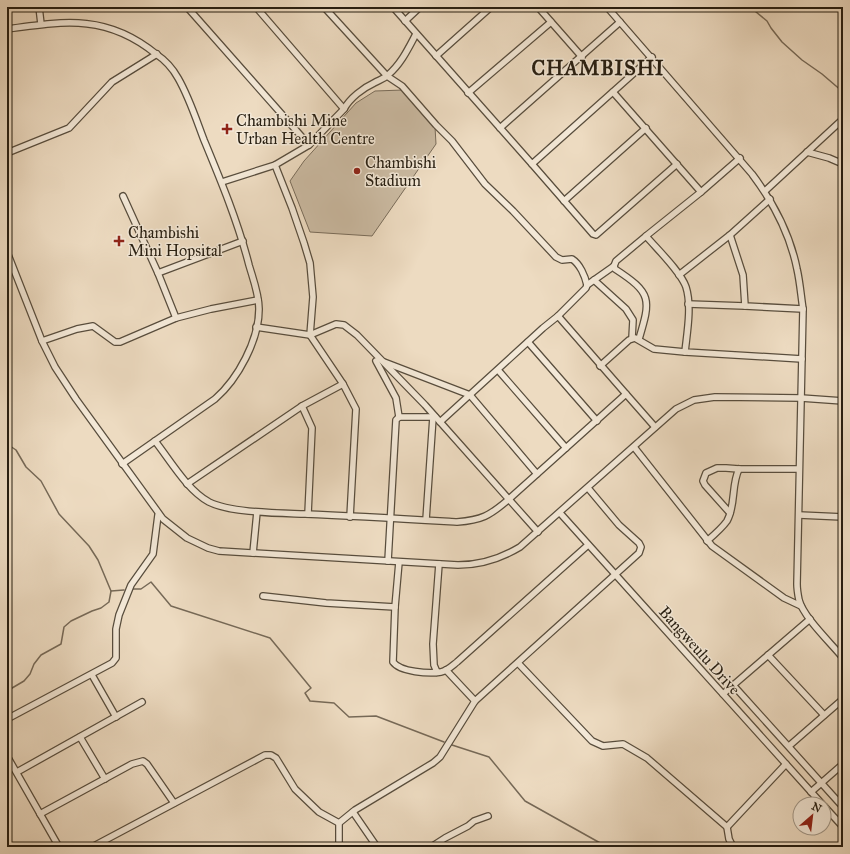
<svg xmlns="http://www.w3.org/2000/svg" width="850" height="854" font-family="'IM FELL Great Primer',serif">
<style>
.green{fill:#cbbba3;stroke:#796c5a}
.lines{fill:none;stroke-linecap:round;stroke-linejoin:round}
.stream{stroke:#766957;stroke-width:1.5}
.minor-casing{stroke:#584d3d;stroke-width:8}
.minor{stroke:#f3e8d7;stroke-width:5.5}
.poi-dot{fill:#8f2418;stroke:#f3e8d7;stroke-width:1.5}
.labels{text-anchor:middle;stroke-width:3;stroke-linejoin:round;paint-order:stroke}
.poi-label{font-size:16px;fill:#271e11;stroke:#f3e8d7;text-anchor:start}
.street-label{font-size:16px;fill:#271e11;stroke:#f3e8d7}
.district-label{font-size:20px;font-weight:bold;letter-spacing:1px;fill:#271e11;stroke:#f3e8d7}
</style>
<rect width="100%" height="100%" fill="#eddbc1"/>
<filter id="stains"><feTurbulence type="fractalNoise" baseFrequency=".005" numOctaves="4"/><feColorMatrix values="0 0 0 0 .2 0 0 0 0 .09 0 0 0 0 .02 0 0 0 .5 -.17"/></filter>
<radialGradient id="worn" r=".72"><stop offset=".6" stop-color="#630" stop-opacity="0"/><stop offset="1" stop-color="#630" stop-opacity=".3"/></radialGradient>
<polygon class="green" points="403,90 435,127 436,144 372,236 310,232 290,181 304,161 356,103 375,91"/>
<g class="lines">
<g class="stream">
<polyline points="750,7 767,21 771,28 782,42 802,60 822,74 843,92"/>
<polyline points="7,444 16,450 26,467 41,481 59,514 89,546 98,560 111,591 124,590"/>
<polyline points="133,589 141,589 151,582 171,606 270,638 311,688 305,693 310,701 334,703 349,717 376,716 444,742"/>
<polyline points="7,691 24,681 30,674 34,664 41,655 61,644 64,627 71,621 92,611 101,608 109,602 111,591"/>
<polyline points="452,745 489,757 525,801 602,844 603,847"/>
</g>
<g class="minor-casing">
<g id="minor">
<polyline points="39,7 41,24"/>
<polyline points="187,7 309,145"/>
<polyline points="256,7 344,109"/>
<path d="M324,7L387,76L402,86L436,125L452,141L485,184L513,211L556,257L562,260L572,259C580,264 585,276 587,285L586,288L558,316"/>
<polyline points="393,7 532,164 652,57"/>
<polyline points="538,7 582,57"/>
<path d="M607,7L752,174C773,202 790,234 797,269C800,282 801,296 803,309L797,584C797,589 798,595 799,600C804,618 831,643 843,658"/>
<polyline points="405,21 420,7"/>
<path d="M7,29C65,21 107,14 156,54C165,60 173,69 178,78C189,97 196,119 204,140C221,181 238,222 249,265C253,279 259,294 259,309C259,340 238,379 215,399L122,464"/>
<polyline points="436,56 491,7"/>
<polyline points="613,92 701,192"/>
<polyline points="468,93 551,22"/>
<polyline points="500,128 620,22"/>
<polyline points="807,152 829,158 843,164"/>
<polyline points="7,153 69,128 112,82 157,54"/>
<path d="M740,158L701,192L646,236C657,249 681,272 686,287C692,306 687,333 685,352L802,359"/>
<polyline points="532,164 593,234 596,235 677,164"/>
<polyline points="275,165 292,208 304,243 310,263 313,297 310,335 343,384 356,409 350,517"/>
<path d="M222,182L275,165L309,145L344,109C350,98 363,88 374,83C379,80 384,79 388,75C401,64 408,49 416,34"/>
<polyline points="765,191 843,119"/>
<polyline points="123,196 158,273 176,318"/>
<polyline points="564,201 646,128"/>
<polyline points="730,235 743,275 745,306 803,309"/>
<path d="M7,252L42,341L55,367L76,399L163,519L187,538L208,548L219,551L458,565C481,565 500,559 520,547L676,409L694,400L715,397L801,398L843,401"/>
<path d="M614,266L615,269C652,293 651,299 639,339"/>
<polyline points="158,273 243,241"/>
<polyline points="679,275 730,235 770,199"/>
<polyline points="594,280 626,309 633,320 632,338"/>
<polyline points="587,285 614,266 616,261 646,236"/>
<polyline points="688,304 745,306"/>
<polyline points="256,327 310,335 336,324 344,325 357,335 425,405 538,532"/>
<polyline points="42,341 77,329 93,326 115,342 120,342 176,318 211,309 258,300"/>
<polyline points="528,342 597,421"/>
<polyline points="376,361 396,398 399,417"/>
<polyline points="384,362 470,395 537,474"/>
<polyline points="600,366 629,340 635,338 654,349 685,352"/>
<polyline points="498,370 566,448"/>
<polyline points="302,406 312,428 308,514"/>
<polyline points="399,417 435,417"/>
<polyline points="440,422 543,328 558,316 626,394"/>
<path d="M155,441C170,460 187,490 209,502C231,513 279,513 305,514C356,516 406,519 457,522C482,520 489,516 508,500L626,394L655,427"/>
<polyline points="634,447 712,546 784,598 801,606"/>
<polyline points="187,484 302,406 343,384"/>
<polyline points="560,513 822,804"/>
<polyline points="730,513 705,485 703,481 706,473 717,468 726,468 739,469 798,469"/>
<polyline points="799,515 843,517"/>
<polyline points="426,520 433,417"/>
<path d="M707,541C714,535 722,528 727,521C736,505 731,485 739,469"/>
<polyline points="253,553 257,512"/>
<polyline points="388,561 396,420 399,417"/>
<path d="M399,562L395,607L393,662C400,672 429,674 441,672C447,671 452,666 457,662L588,545"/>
<polyline points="263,596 326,603 395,607"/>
<polyline points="768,655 824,715"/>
<polyline points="518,663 592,741 603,746 623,744 647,758 727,827 729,839 733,847"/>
<polyline points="446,670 475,701 639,553 641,547 639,543 619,525 588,488"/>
<polyline points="437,672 434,665 433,644 439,564"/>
<polyline points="92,675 116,717"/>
<polyline points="733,685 843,807"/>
<polyline points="723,694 810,619"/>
<polyline points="7,719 112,663 116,658 116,629 119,615 131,585 153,554 158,515"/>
<polyline points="80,737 105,779"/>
<polyline points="789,746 843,699"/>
<polyline points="7,756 59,847"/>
<polyline points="17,772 142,702"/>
<polyline points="811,792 843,764"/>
<polyline points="824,806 843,827"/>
<polyline points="353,812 377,847"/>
<polyline points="40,814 132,764 143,761 147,764 174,803"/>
<polyline points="727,827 786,764"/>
<polyline points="92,847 265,755 271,755 276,758 295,789 319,812 339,823"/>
<polyline points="339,847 339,823 355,810 433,763 440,757 475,701"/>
<polyline points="431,847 445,838 468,826 474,821 488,816"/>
</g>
</g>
<use href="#minor" class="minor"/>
</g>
<g class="poi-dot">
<path d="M225 123h4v4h4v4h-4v4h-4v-4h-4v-4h4z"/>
<circle cx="357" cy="171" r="4"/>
<path d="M117 235h4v4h4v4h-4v4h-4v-4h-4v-4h4z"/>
</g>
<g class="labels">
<g class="poi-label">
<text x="236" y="126">Chambishi Mine<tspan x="236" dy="18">Urban Health Centre</tspan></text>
<text x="365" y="168">Chambishi<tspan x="365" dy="18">Stadium</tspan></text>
<text x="128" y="238">Chambishi<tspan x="128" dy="18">Mini Hopsital</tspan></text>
</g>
<g class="street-label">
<text transform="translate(700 650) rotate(48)" y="6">Bangweulu Drive</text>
</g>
<g class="district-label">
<text x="598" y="75">CHAMBISHI</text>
</g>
</g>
<rect width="850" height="854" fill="none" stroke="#eddbc1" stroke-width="24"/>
<rect x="8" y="8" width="834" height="838" fill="none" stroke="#271e11" stroke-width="2"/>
<rect x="12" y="12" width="826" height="830" fill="none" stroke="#271e11"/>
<g transform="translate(812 816) rotate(28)"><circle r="19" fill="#f3e8d7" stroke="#a19788"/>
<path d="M0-3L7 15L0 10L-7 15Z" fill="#8f2418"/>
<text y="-6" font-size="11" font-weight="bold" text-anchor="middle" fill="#271e11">N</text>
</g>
<rect width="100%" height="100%" filter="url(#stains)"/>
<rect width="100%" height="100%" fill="url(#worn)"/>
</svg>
